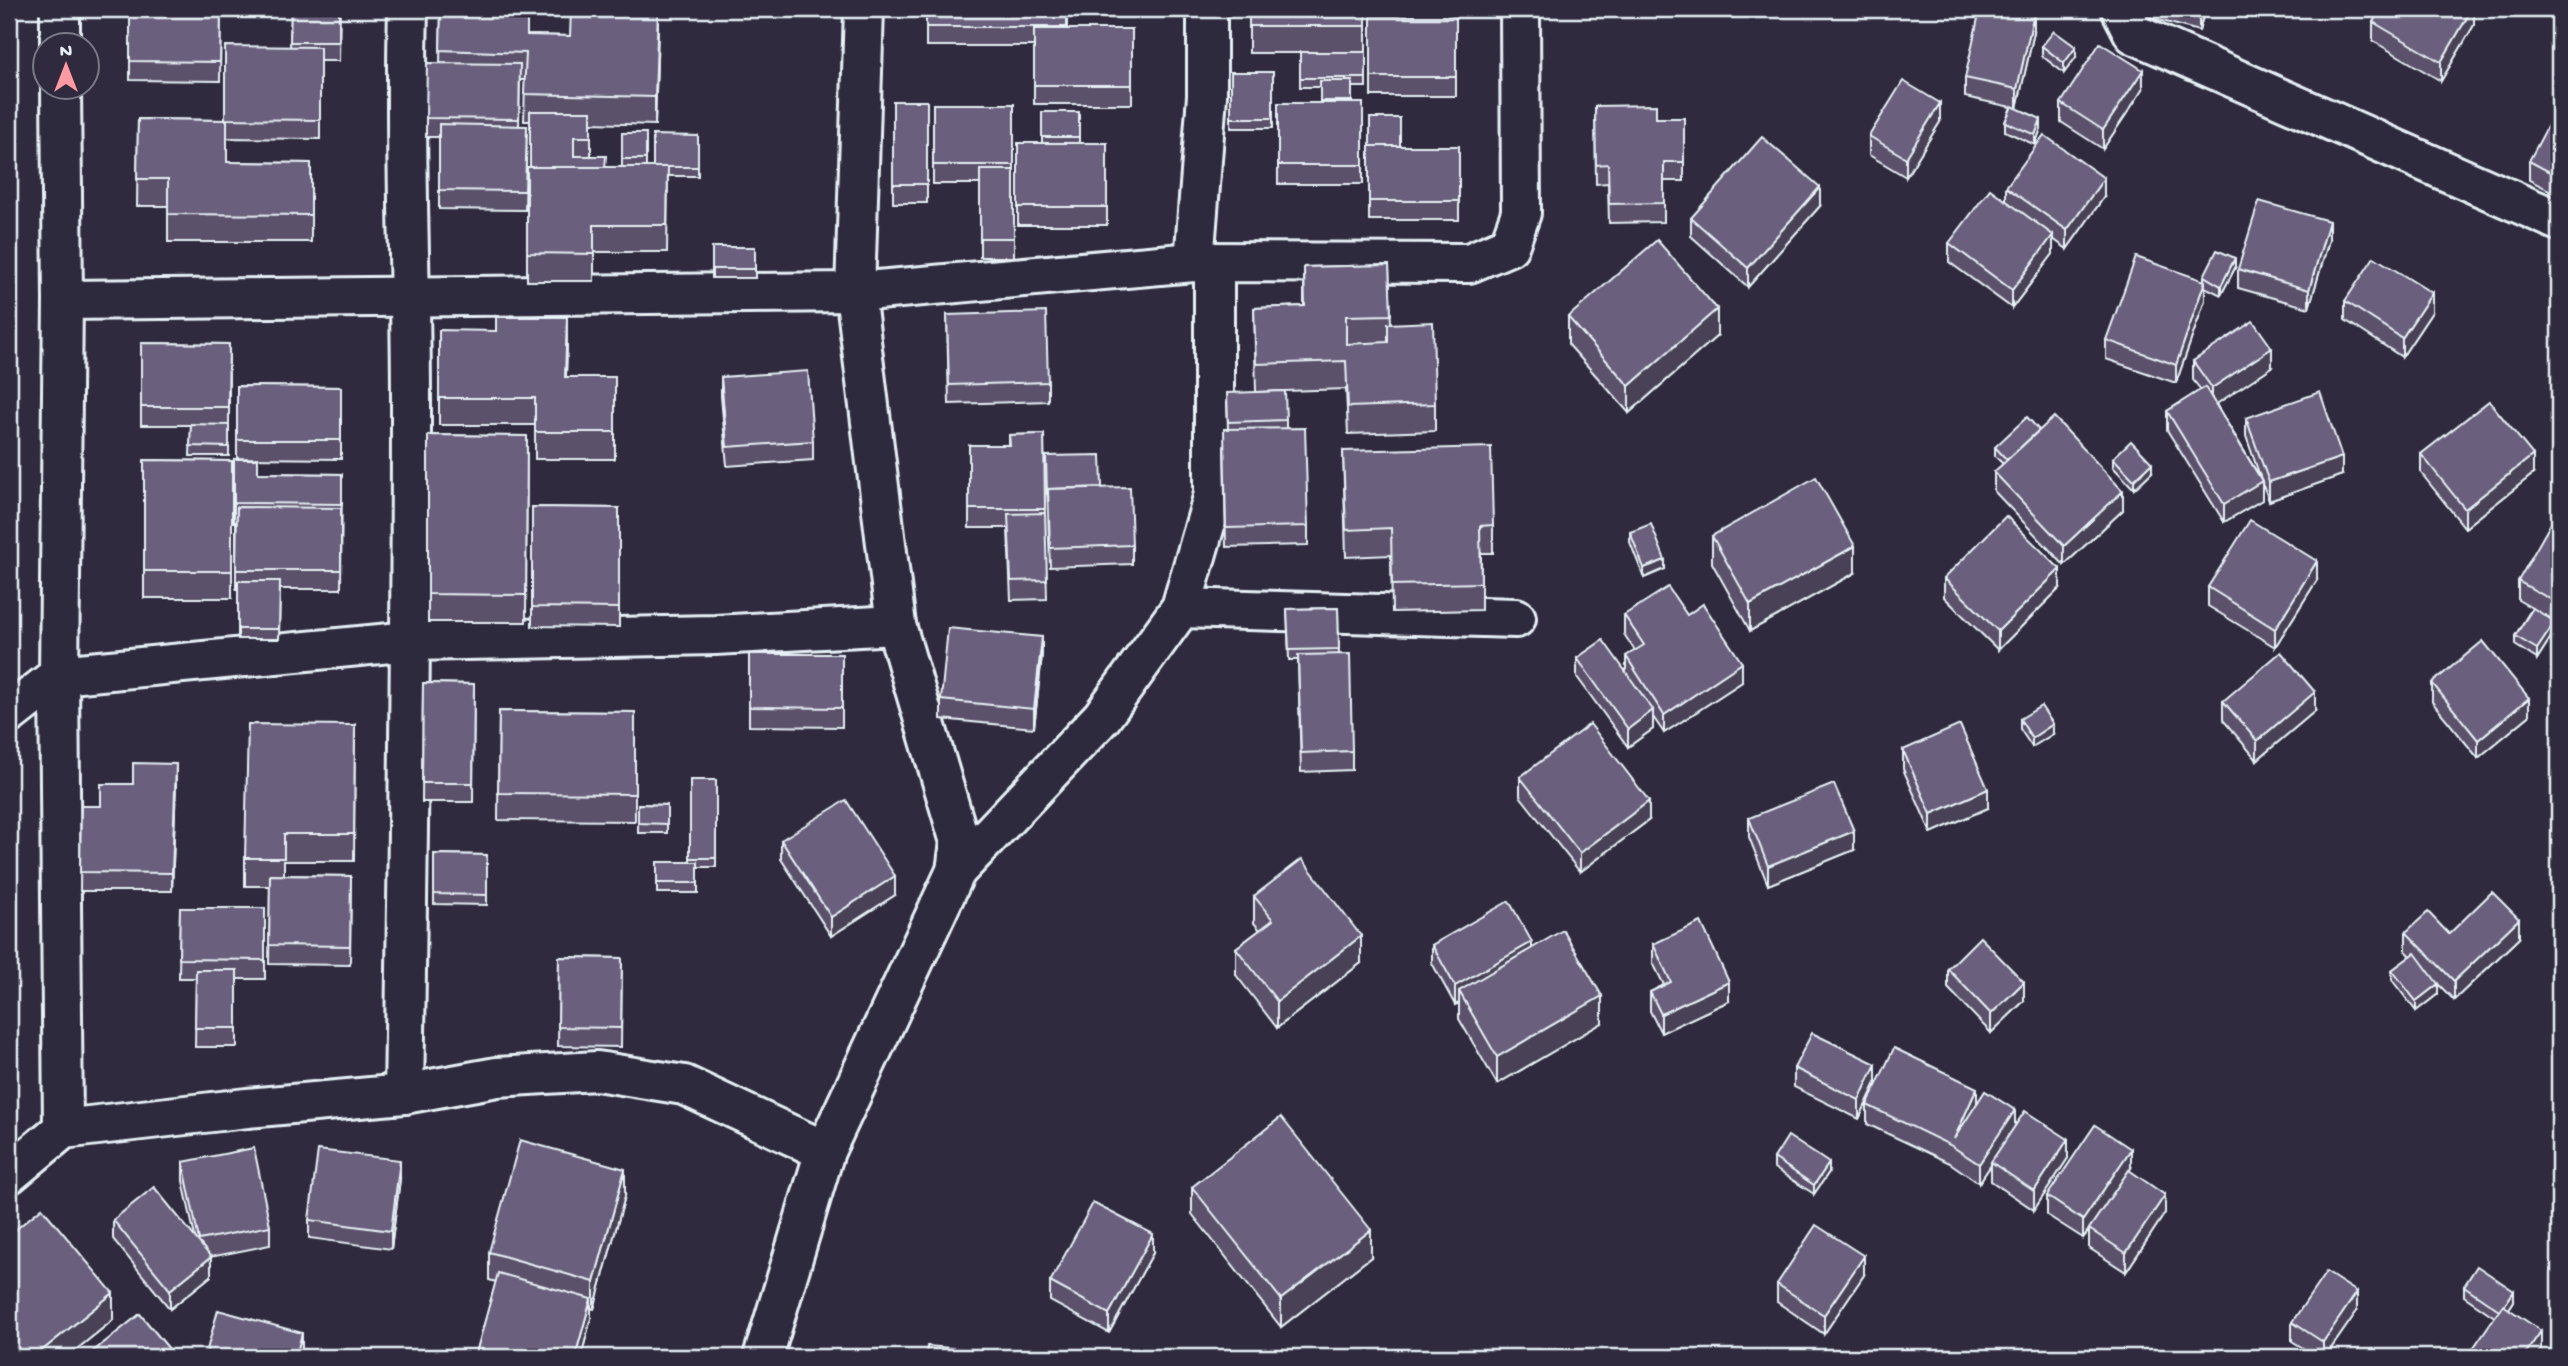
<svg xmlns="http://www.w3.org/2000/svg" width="2568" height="1366" font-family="'Gochi Hand',sans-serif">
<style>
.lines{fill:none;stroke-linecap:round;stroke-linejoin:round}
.minor-casing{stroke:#e8f1f8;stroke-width:44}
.minor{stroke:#2f2a3d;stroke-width:38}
.wall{fill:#5b516a;stroke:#e8f1f8;stroke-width:2}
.shaded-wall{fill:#4a4256;stroke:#e8f1f8;stroke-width:2}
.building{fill:#6a5e7b;stroke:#e8f1f8;stroke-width:2}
</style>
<rect width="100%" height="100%" fill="#2f2a3d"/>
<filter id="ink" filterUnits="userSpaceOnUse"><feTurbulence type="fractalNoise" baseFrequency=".0143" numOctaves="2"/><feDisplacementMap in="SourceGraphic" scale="14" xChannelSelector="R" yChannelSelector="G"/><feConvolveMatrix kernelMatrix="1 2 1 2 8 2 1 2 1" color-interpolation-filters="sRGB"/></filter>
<g filter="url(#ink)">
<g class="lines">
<g class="minor-casing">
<g id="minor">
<polyline points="60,9 60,46"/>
<polyline points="2121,9 2134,34 2559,221"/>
<polyline points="61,88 63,300 59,675 63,1129"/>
<polyline points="1194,262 1207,96 1207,9"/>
<polyline points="63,300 855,292 1194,262 1469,263 1509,246 1521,213 1520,9"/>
<polyline points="1181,608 1516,618"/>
<polyline points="9,714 59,675 411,641 715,635 896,625"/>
<polyline points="956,871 1102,717 1181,608 1214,494 1214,263"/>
<path d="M404,1094C408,863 411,632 411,401C411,271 404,140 408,9"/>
<polyline points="9,1174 63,1129 247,1108 404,1094 497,1077 597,1071 684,1085 825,1151"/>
<polyline points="763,1357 825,1151 956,871 960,842 896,625 855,292 864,9"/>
</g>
</g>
<use href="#minor" class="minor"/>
</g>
<g class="wall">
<polygon points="130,9 221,9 220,81 130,80"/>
<polygon points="291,9 340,9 339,61 320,61 320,139 227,138 227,162 311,163 311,242 168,242 168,206 137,206 138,119 225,120 290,47"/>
<polygon points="441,9 527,35 570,36 658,26 655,125 591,123 591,156 606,167 622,167 622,133 646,133 646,167 653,167 698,136 698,176 668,176 667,252 594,252 594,281 527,281 527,167 530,167 530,121 524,121 525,80 520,80 519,126 527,126 525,210 439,209 439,137 426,137 426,118 440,63"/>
<polygon points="926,9 1067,9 1067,29 1132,29 1132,104 1034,104 1034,46 926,46"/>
<polygon points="1249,9 1366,9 1366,87 1352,87 1352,103 1363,103 1363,184 1278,184 1278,103 1320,103 1320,87 1300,87 1300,53 1249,53"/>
<polygon points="2151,9 2205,9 2199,31 2151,18"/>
<polygon points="2474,9 2474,25 2441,81 2373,41 2373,22"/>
<rect x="1371" y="16" width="85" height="80"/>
<polygon points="2034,32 2017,108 2041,128 2035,145 2005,131 2005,122 2011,107 1965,97 1965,78"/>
<polygon points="2042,46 2076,57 2064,73 2042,56"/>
<rect x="1231" y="72" width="42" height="56"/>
<polygon points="2143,89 2103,149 2061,122 2061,103"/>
<rect x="893" y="101" width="34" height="102"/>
<polygon points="933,104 1014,104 1014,257 980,257 980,184 933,184"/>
<polygon points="1595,106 1656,118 1684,118 1684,181 1664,181 1664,222 1609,223 1608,183 1596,184"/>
<polygon points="1042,112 1079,112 1079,143 1107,143 1107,225 1018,225 1018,143 1042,143"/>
<polygon points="2559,114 2559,195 2529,180 2529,161"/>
<polygon points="1940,122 1906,177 1869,155 1869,136"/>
<rect x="1369" y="146" width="90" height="74"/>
<polygon points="2006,187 2104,197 2067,249 2053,239 2053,254 2012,308 1949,262 1949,243 2006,201"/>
<polygon points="1820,206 1748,287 1691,236 1691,218"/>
<polygon points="2329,240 2309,308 2238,288 2238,269"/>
<rect x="712" y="247" width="43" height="31"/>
<polygon points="1389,265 1391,324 1435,404 1435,431 1348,434 1346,389 1256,392 1254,308 1304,306 1304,267"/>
<polygon points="2235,268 2221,295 2205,287 2205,300 2176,383 2106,359 2106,340 2204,280 2204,276"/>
<polygon points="2345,301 2432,312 2402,357 2345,320"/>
<polygon points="947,315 1048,382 1048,401 949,404"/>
<polygon points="1568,317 1717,336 1629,413 1568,344"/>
<polygon points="439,330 567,345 566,377 615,377 615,459 535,459 535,425 439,425"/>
<polygon points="2559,334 2559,349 2556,346 2556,336"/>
<polygon points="141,343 229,344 229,456 190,456 191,425 141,425"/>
<polygon points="2193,361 2272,367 2216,404 2261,479 2246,436 2246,418 2342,475 2269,501 2262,482 2262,500 2224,522 2167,430 2167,411 2201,390 2193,380"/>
<polygon points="721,377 813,441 813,460 727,466 721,396"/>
<polygon points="237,386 341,387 341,459 237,458"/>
<polygon points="1227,403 1286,420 1286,428 1308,526 1308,545 1226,547 1224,448 1228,429"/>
<polygon points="2039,430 2123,510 2064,565 1994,491 1994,472 2003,464 1995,456 1995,447"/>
<polygon points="1044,434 1045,513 1047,599 1011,600 1008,528 969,528 969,445 1009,445 1009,435"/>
<polygon points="428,435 527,436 526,622 428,622"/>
<polygon points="1343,451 1493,525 1493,553 1481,553 1481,610 1392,612 1391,555 1346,557"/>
<polygon points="2421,454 2533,474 2465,528 2421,473"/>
<polygon points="1046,456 1102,487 1132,545 1132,564 1050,567"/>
<polygon points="2113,458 2152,472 2134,489 2113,467"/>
<polygon points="234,459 258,473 342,474 341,589 280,589 279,639 238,639 238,589 236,589 236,522 234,522"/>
<polygon points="144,460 232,461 232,598 144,598"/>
<polygon points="532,507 619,508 619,627 532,626"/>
<polygon points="2559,527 2559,623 2545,615 2555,631 2537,659 2515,645 2515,636 2532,608 2518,600 2518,581"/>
<polygon points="1630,532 1665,569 1644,578 1630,542"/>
<polygon points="1712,536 1855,573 1750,631 1712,563"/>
<polygon points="1944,578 2060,588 1998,650 1944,597"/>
<polygon points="2317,580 2275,647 2208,606 2208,587"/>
<polygon points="1338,608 1339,654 1352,751 1352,770 1301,772 1298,660 1289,660 1287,609"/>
<polygon points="1624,615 1687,615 1742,682 1664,733 1653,717 1653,729 1628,747 1577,677 1577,658 1626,672 1626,656 1635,651 1624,634"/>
<polygon points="749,654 842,654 842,727 749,726"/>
<polygon points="1042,655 1034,728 941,719 941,700"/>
<polygon points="423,683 474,684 473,802 422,802"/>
<polygon points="2432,683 2529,716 2478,758 2432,702"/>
<polygon points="2223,701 2315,711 2257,760 2223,720"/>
<polygon points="499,711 635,712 635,821 498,820"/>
<polygon points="2020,719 2053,734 2032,747 2020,729"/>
<polygon points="355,725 354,861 284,861 284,875 351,876 350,965 269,964 270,886 245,886 245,858"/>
<polygon points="1903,750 1988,808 1931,833 1903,769"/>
<polygon points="1520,777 1649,820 1580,872 1520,796"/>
<polygon points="690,780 716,780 716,867 698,867 698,893 657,893 657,862 690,862"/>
<polygon points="176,783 172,891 80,891 81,806 101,806 133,784"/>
<polygon points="638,804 667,805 667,833 638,833"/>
<polygon points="1749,818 1854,850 1768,885 1749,837"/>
<polygon points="781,840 895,895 831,936 781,859"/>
<polygon points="434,854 487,855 487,905 434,904"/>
<polygon points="1254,896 1361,963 1277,1028 1236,975 1236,948 1260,930 1254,923"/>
<polygon points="180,908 265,908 265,979 237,979 237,1047 195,1047 196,978 179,978"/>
<polygon points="2406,932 2449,934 2519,938 2454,1000 2438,984 2438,994 2416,1011 2392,980 2392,970 2411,956 2406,951"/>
<polygon points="1653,944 1729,1001 1661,1033 1650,1011 1650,992 1664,985 1653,963"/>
<polygon points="1432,945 1532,948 1602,1023 1497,1084 1459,1019 1459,1003 1455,1005 1432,963"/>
<polygon points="559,957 622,958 621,1047 558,1046"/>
<polygon points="1948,969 2024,1001 1991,1033 1948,988"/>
<polygon points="1794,1068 1876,1083 1859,1119 1794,1087"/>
<polygon points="1977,1103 2068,1158 2034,1210 1991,1181 1991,1165 1979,1183 1950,1163 1867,1124 1867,1105"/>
<polygon points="1774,1158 1829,1172 1814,1194 1774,1168"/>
<polygon points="183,1162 270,1226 270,1245 210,1257 211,1276 170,1309 113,1239 113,1220 195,1237 183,1181"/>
<polygon points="2131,1168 2129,1171 2165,1213 2126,1272 2089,1248 2089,1231 2083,1238 2047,1215 2047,1196"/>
<polygon points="400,1179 391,1249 309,1238 309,1220"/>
<polygon points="1192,1187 1371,1257 1281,1327 1192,1214"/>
<polygon points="625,1196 594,1309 591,1308 591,1318 581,1357 475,1357 496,1282 489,1280 489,1252"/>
<polygon points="9,1235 113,1320 67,1357 9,1357"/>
<polygon points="1153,1253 1109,1333 1050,1301 1050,1282"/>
<polygon points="1864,1275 1824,1334 1777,1302 1777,1284"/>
<polygon points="2464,1286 2514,1301 2509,1309 2541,1349 2464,1296"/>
<polygon points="2357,1311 2325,1357 2317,1357 2292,1341 2292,1322"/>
</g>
<g class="shaded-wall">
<polygon points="658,9 658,26 655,125 655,97"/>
<polygon points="2200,9 2205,9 2199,31 2199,13"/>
<polygon points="2472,9 2474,9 2474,25 2441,81 2441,62"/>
<polygon points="2034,13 2034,32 2017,108 2017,89"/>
<polygon points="2076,47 2076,57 2064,73 2064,63"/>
<polygon points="2143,70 2143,89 2103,149 2103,130"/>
<polygon points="1940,103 1940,122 1906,177 1906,158"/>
<polygon points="2041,119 2041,128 2035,145 2035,135"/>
<polygon points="2104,178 2104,197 2067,249 2067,230"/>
<polygon points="1820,187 1820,206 1748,287 1748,268"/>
<polygon points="2329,221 2329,240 2309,308 2309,290"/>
<polygon points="2053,235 2053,254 2012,308 2012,290"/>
<polygon points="2235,258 2235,268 2221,295 2221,286"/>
<polygon points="2205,281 2205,300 2176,383 2176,365"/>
<polygon points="2432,293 2432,312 2402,357 2402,338"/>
<polygon points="1717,309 1717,336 1629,413 1629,386"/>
<polygon points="567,317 567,345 565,404 565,377"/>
<polygon points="2272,348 2272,367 2212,407 2212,388"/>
<polygon points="2533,455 2533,474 2465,528 2465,509"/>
<polygon points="2342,457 2342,475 2269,501 2269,482"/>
<polygon points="2152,463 2152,472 2134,489 2134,480"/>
<polygon points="2262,481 2262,500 2224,522 2224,504"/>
<polygon points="2123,491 2123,510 2064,565 2064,546"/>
<polygon points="1855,546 1855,573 1750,631 1750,604"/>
<polygon points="1665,560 1665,569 1644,578 1644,568"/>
<polygon points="2317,561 2317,580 2275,647 2275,629"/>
<polygon points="2060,569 2060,588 1998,650 1998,631"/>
<polygon points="2555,622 2555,631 2537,659 2537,649"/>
<polygon points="1042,637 1042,655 1034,728 1034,709"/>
<polygon points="1742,663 1742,682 1664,733 1664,715"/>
<polygon points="2315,692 2315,711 2257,760 2257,741"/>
<polygon points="2529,698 2529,716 2478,758 2478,740"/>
<polygon points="1653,710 1653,729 1628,747 1628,729"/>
<polygon points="2053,724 2053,734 2032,747 2032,738"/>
<polygon points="176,764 176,783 172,891 172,873"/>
<polygon points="1988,789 1988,808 1931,833 1931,814"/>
<polygon points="1649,801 1649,820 1580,872 1580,853"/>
<polygon points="1854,831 1854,850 1768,885 1768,866"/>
<polygon points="895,876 895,895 831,936 831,917"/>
<polygon points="2519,919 2519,938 2454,1000 2454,981"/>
<polygon points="1361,936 1361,963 1277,1028 1277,1001"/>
<polygon points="1532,942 1532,961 1459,991 1459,1003 1455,1005 1455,986"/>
<polygon points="1729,982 1729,1001 1661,1033 1661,1014"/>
<polygon points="2024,982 2024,1001 1991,1033 1991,1014"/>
<polygon points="2438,984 2438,994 2416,1011 2416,1001"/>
<polygon points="1602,996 1602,1023 1497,1084 1497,1057"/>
<polygon points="1876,1064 1876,1083 1859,1119 1859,1100"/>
<polygon points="1977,1088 1977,1107 1954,1139"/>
<polygon points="2015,1110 2015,1129 1991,1162 1991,1165 1979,1183 1979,1164"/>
<polygon points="2068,1139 2068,1158 2034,1210 2034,1191"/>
<polygon points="2131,1149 2131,1168 2083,1238 2083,1220"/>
<polygon points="400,1160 400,1179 391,1249 391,1231"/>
<polygon points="1829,1163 1829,1172 1814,1194 1814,1185"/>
<polygon points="625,1169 625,1196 594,1309 594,1282"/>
<polygon points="2165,1195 2165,1213 2126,1272 2126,1253"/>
<polygon points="1371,1230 1371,1257 1281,1327 1281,1299"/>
<polygon points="1153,1234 1153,1253 1109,1333 1109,1314"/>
<polygon points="1864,1256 1864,1275 1824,1334 1824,1315"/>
<polygon points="211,1257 211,1276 170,1309 170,1290"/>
<polygon points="2514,1291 2514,1301 2501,1321 2501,1311"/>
<polygon points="2357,1292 2357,1311 2325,1357 2323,1357 2323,1342"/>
<polygon points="113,1293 113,1320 67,1357 34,1357"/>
<polygon points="591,1299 591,1318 581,1357 575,1357"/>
<polygon points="2541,1331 2541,1349 2536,1357 2523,1357"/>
<polygon points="302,1333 302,1352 301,1357 296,1357"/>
<polygon points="170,1350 170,1357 162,1357"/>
</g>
<g class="building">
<polygon points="130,9 221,9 220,62 130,61"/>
<polygon points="291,9 339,9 339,42 290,42"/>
<polygon points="441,9 527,9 527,35 570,36 571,9 658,9 655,97 524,94 526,53 440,50"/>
<rect x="926" y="9" width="141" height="18"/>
<rect x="1249" y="9" width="117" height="17"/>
<polygon points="1980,9 2012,9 2034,13 2017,89 1965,78"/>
<polygon points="2186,9 2200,9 2199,13"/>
<polygon points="2381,9 2472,9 2441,62 2373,22"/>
<rect x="1371" y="16" width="85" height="61"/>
<rect x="1034" y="29" width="98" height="56"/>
<polygon points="2054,31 2076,47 2064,63 2042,46"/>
<polygon points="2100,43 2143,70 2103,130 2061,103"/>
<polygon points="225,46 320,47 320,120 225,119"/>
<rect x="1300" y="52" width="66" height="26"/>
<polygon points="427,63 520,64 519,119 426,118"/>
<rect x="1231" y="72" width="42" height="46"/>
<rect x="1320" y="81" width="32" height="20"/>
<polygon points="1903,81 1940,103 1906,158 1869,136"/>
<rect x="893" y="101" width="34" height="83"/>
<rect x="1278" y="103" width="85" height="62"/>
<rect x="933" y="104" width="81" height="61"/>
<polygon points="1656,105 1656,118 1684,118 1684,162 1664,162 1664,203 1609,204 1608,164 1596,165 1595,106"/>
<polygon points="2012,106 2041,119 2035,135 2005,122"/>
<polygon points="530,111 591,111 591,137 574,137 574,156 606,156 605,167 530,167"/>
<rect x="1042" y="112" width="37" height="25"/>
<polygon points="2555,112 2559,114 2559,177 2529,161"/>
<rect x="1370" y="118" width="30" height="28"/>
<polygon points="138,119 227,120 227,162 311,163 311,215 168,214 168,179 137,179"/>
<polygon points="439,124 527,126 525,191 439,190"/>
<rect x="622" y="133" width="24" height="26"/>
<polygon points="653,135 698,136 698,167 653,167"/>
<polygon points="2044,135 2104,178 2067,230 2006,187"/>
<polygon points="1762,137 1820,187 1748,268 1691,218"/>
<rect x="1018" y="143" width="89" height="64"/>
<rect x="1369" y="146" width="90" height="55"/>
<polygon points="527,167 668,167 667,225 594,225 594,254 527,253"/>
<rect x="980" y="170" width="34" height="68"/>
<polygon points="1990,189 2053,235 2012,290 1949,243"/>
<polygon points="2259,201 2329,221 2309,290 2238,269"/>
<polygon points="1657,240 1717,309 1629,386 1568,317"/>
<rect x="712" y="247" width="43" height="22"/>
<polygon points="2217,250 2235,258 2221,286 2204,276"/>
<polygon points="2136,257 2205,281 2176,365 2106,340"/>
<polygon points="2374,257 2432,293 2402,338 2345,301"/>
<polygon points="1389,265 1391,315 1346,316 1346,344 1388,342 1388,324 1433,322 1435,404 1348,407 1346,361 1256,364 1254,308 1305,306 1304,267"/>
<polygon points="1046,312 1048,382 949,385 947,315"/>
<polygon points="496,317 567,317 565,377 615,377 615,432 535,432 535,398 439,398 439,330 496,331"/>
<polygon points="2253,321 2272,348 2212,388 2193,361"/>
<polygon points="141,343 229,344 228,407 141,407"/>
<polygon points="808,371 813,441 727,447 721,377"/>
<polygon points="237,386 341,387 341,440 237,440"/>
<polygon points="2205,387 2262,481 2224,504 2167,411"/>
<polygon points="1285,391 1286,420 1228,422 1227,393"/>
<polygon points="2320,392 2342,457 2269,482 2246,418"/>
<polygon points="2489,401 2533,455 2465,509 2421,454"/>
<polygon points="2027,417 2039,430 2007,460 1995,447"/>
<polygon points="2054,417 2123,491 2064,546 1994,472"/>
<polygon points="191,424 229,425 229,447 190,446"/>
<polygon points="1305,428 1308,526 1226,528 1224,429"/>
<polygon points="1044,434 1045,509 969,509 969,445 1010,445 1009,435"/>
<polygon points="428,435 527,436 526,595 428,594"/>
<polygon points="2131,441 2152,463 2134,480 2113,458"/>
<polygon points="1491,447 1493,525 1480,526 1481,583 1392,585 1391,528 1346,530 1343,451"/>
<polygon points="1101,455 1102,487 1048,489 1048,494 1047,494 1046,456"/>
<polygon points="234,459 258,459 258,473 342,474 342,504 234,503"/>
<polygon points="144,460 232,461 232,571 144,571"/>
<polygon points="1816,477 1855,546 1750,604 1712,536"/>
<polygon points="1130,487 1132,545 1050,548 1048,489"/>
<polygon points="237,507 341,508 341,570 236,570"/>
<polygon points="532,507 619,508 619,608 532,607"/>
<polygon points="1045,513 1047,580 1011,581 1008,514"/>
<polygon points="2006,516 2060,569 1998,631 1944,578"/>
<polygon points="2250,520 2317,561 2275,629 2208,587"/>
<polygon points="2551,523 2559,527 2559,604 2518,581"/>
<polygon points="1651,524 1665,560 1644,568 1630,532"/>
<polygon points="238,581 280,581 279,629 238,629"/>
<polygon points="1668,587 1687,615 1703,604 1742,663 1664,715 1626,656 1644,645 1624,615"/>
<polygon points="1338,608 1339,649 1289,650 1287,609"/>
<polygon points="2533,608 2555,622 2537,649 2515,636"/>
<polygon points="948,628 1042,637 1034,709 941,700"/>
<polygon points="1603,640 1653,710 1628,729 1577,658"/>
<polygon points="2483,641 2529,698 2478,740 2432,683"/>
<polygon points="2281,652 2315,692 2257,741 2223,701"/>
<polygon points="749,654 842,654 842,708 749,707"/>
<polygon points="1350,654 1352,751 1301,753 1298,655"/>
<polygon points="423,683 474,684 473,783 422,783"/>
<polygon points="2041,706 2053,724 2032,738 2020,719"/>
<polygon points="499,711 635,712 635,794 498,793"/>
<polygon points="248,724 355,725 354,834 284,834 284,858 245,858"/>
<polygon points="1590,724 1649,801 1580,853 1520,777"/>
<polygon points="1960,725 1988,789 1931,814 1903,750"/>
<polygon points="133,763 176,764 172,873 80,872 81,806 101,806 101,784 133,784"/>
<rect x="690" y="780" width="26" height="78"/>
<polygon points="1834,784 1854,831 1768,866 1749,818"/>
<polygon points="846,800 895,876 831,917 781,840"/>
<polygon points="638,804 667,805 667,824 638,823"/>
<polygon points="434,854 487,855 487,895 434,894"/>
<polygon points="1302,859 1361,936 1277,1001 1236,948 1273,920 1254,896"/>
<rect x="657" y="862" width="41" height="21"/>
<polygon points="270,875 351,876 350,946 269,945"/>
<polygon points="2492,892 2519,919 2454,981 2406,932 2428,912 2449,934"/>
<polygon points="1509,901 1532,942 1455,986 1432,945"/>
<polygon points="180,908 265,908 265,960 179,959"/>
<polygon points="1701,922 1729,982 1661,1014 1650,992 1671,982 1653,944"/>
<polygon points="1563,930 1602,996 1497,1057 1459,991"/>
<polygon points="1980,937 2024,982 1991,1014 1948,969"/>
<polygon points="2415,953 2438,984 2416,1001 2392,970"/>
<polygon points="559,957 622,958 621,1028 558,1027"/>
<polygon points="196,970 237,970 237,1028 195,1028"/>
<polygon points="1812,1033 1876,1064 1859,1100 1794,1068"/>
<polygon points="1894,1048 1977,1088 1954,1139 1985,1091 2015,1110 1979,1164 1950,1145 1867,1105"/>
<polygon points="2025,1111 2068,1139 2034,1191 1991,1162"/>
<polygon points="1281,1117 1371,1230 1281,1299 1192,1187"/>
<polygon points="2095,1125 2131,1149 2083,1220 2047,1196"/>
<polygon points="1788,1136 1829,1163 1814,1185 1774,1158"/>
<polygon points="520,1140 625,1169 594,1282 489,1252"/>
<polygon points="254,1148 270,1226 199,1240 183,1162"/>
<polygon points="318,1150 400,1160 391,1231 309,1220"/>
<polygon points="2129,1170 2165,1195 2126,1253 2089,1229"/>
<polygon points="154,1187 211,1257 170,1290 113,1220"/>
<polygon points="1093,1203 1153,1234 1109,1314 1050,1282"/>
<polygon points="42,1208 113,1293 34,1357 21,1357 9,1342 9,1235"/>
<polygon points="1816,1225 1864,1256 1824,1315 1777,1284"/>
<polygon points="2477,1266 2514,1291 2504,1306 2503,1305 2499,1310 2464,1286"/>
<polygon points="2326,1272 2357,1292 2323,1342 2292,1322"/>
<polygon points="498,1273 591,1299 575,1357 475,1357"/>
<polygon points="2503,1305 2541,1331 2523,1357 2467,1357"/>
<polygon points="218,1310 302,1333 296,1357 205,1357"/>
<polygon points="140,1314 170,1350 162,1357 86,1357"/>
<polygon points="927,1346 986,1351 985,1357 926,1357"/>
<polygon points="2105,1351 2114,1357 2101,1357"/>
</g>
</g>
<rect width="2568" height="1366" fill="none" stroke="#2f2a3d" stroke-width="35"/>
<rect x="18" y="18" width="2533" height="1331" fill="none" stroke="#e8f1f8" stroke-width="2.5" filter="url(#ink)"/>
<g transform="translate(66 66)"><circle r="33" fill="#2f2a3d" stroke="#797a88" stroke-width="2"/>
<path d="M0-5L12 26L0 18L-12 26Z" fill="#ff9aa2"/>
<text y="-10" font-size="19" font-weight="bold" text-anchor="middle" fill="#e8f1f8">N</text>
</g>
</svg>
